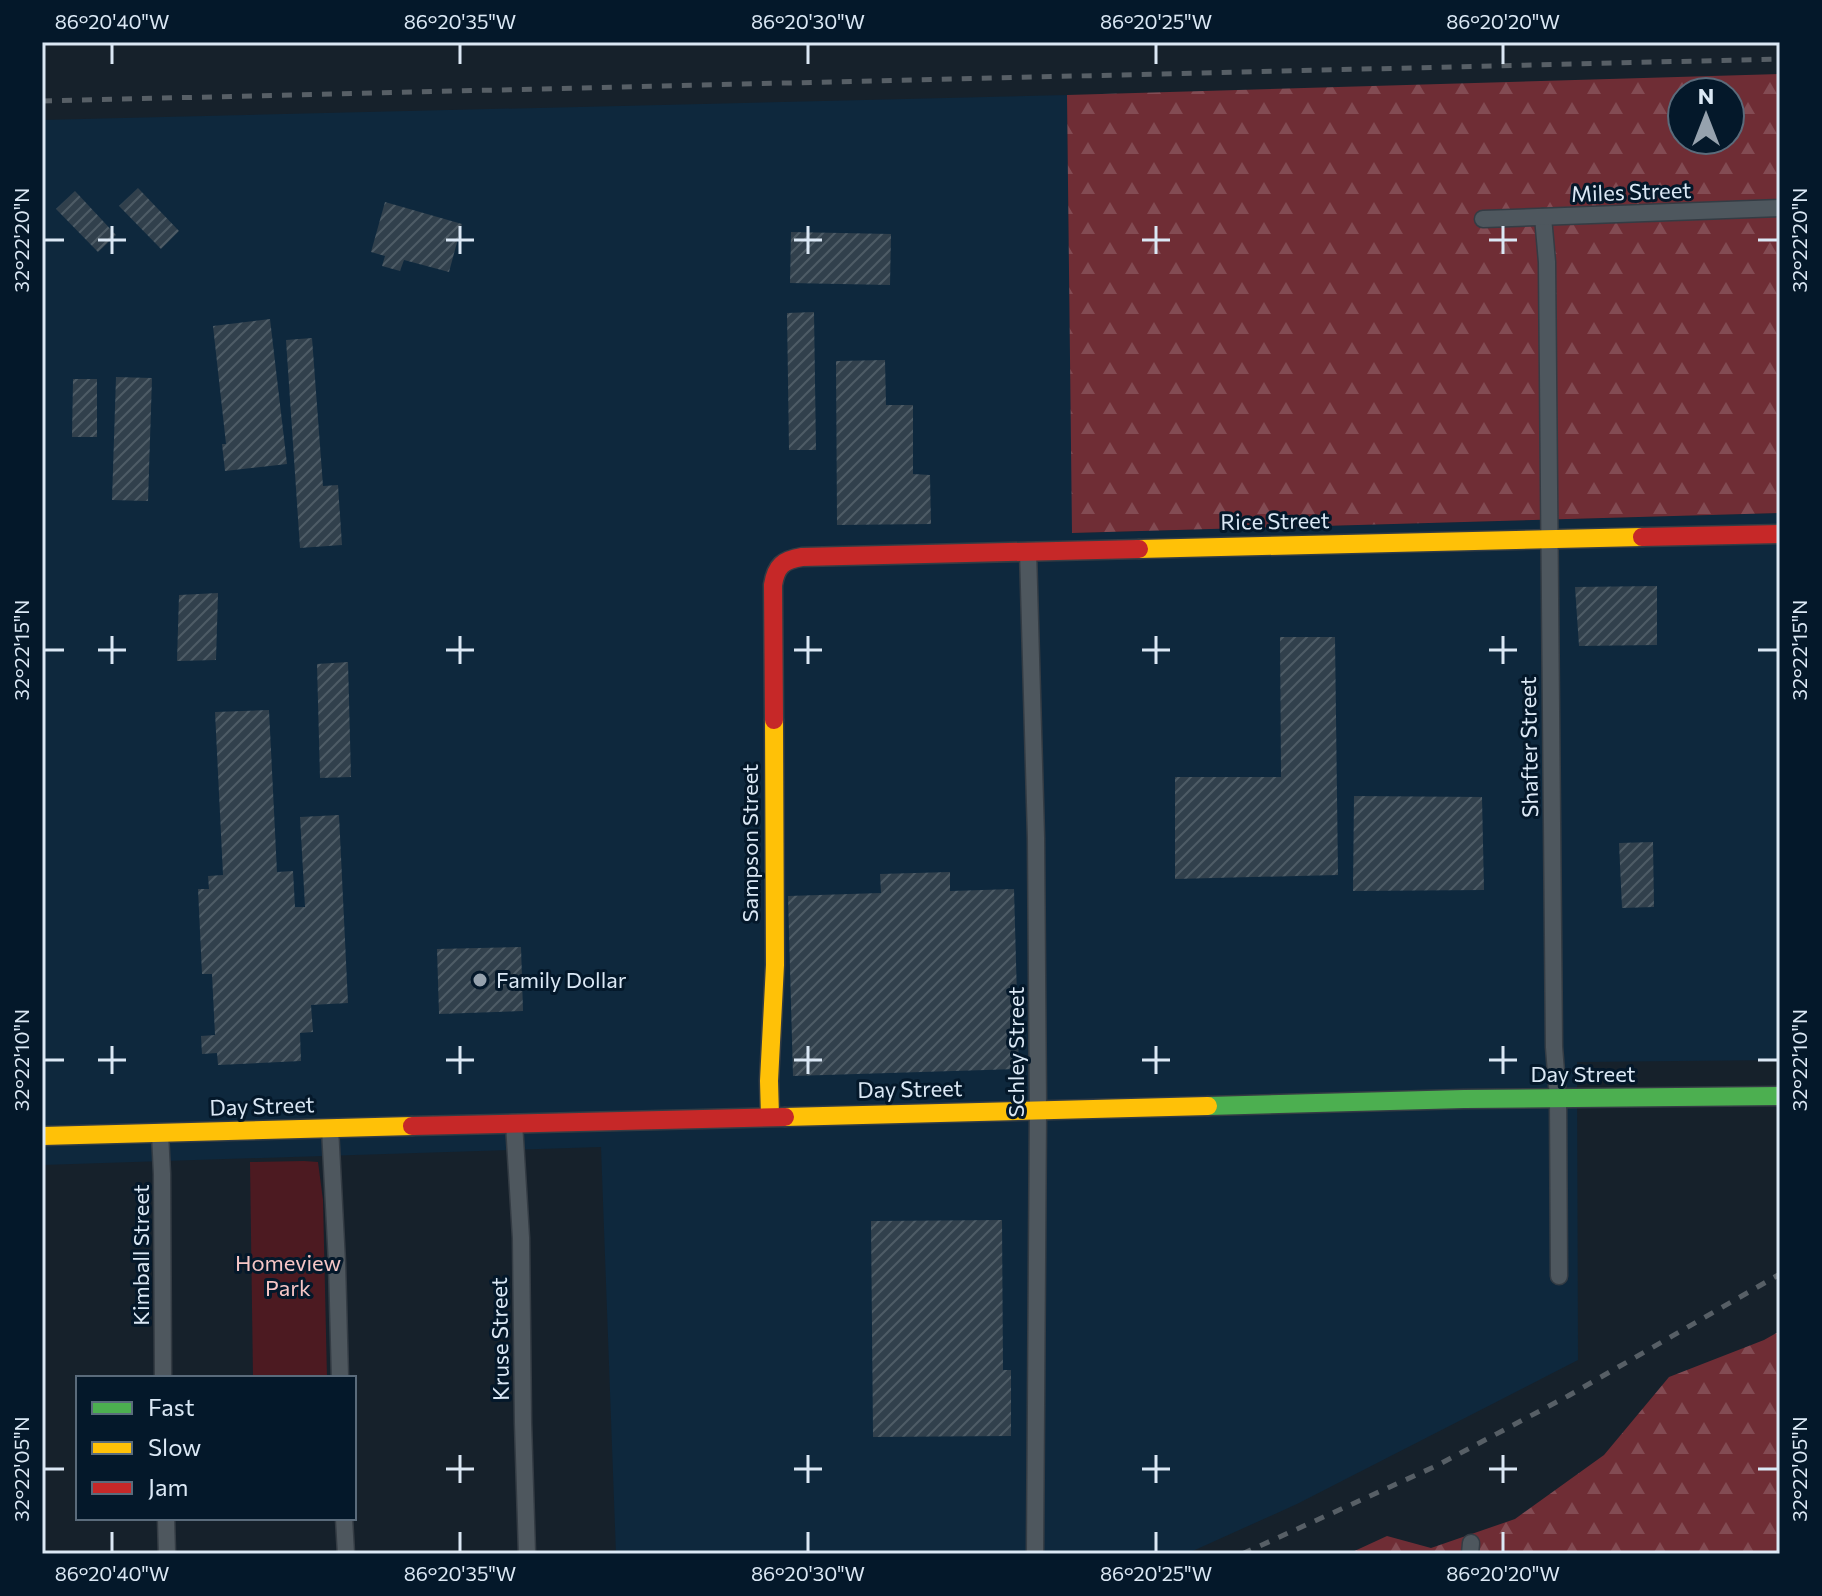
<svg xmlns="http://www.w3.org/2000/svg" width="1822" height="1596" font-family="Commissioner,sans-serif">
<style>
.built{fill:#0e283d}
.forest{fill:url(#forest-firs);fill-rule:evenodd}
.park{fill:#4c1a21}
.building{fill:url(#building-hatch)}
.lines{fill:none;stroke-linecap:round;stroke-linejoin:round}
.street-casing{stroke:#343c44;stroke-width:19}
.fast-casing{stroke:#343c44;stroke-width:21}
.slow-casing{stroke:#343c44;stroke-width:21}
.jam-casing{stroke:#343c44;stroke-width:21}
.street{stroke:#4e575e;stroke-width:16}
.fast{stroke:#4caf50;stroke-width:18}
.slow{stroke:#ffc107;stroke-width:18}
.jam{stroke:#c62828;stroke-width:18}
.rail{stroke:#575f66;stroke-width:5;stroke-dasharray:10 10;stroke-linecap:butt}
.ticks{fill:none;stroke:#dbe8f5;stroke-width:3}
.poi-dot{fill:#96a2ae;stroke:#04182a;stroke-width:3}
.labels{text-anchor:middle;stroke-width:6;stroke-linejoin:round;paint-order:stroke}
.street-label{font-size:22px;fill:#dbe8f5;stroke:#04182a}
.poi-label{font-size:22px;fill:#dbe8f5;stroke:#04182a;text-anchor:start}
.park-label{font-size:22px;fill:#f6c6c6;stroke:#04182a}
.neatline{fill:none;stroke:#dbe8f5;stroke-width:3}
.ticks-label{font-size:20px;text-anchor:middle;fill:#dbe8f5}
</style>
<defs>
<pattern id="forest-firs" width="22" height="20" patternUnits="userSpaceOnUse" patternTransform="scale(2)"><rect width="22" height="20" fill="#6f2d35"/><path d="M5 1l3.5 6h-7zM16 11l3.5 6h-7z" fill="#834b53"/></pattern>
<pattern id="building-hatch" width="6" height="6" patternUnits="userSpaceOnUse" patternTransform="scale(2)"><rect width="6" height="6" fill="#31404c"/><path d="M-1 1l2-2M0 6l6-6M5 7l2-2" fill="none" stroke="#4e5c66"/></pattern>
</defs>
<rect width="100%" height="100%" fill="#16212b"/>
<polygon class="built" points="1067,95 1073,533 1780,513 1780,1060 1577,1062 1578,1360 1297,1504 1186,1554 616,1554 601,1147 42,1165 42,120"/>
<g class="forest">
<path d="M1780,74V513L1072,533L1067,95ZM1682,92H1730V140H1682Z"/>
<polygon points="1780,1331 1780,1554 1348,1554 1387,1536 1431,1548 1515,1519 1604,1455 1669,1377 1764,1340"/>
</g>
<polygon class="park" points="304,1161 318,1162 323,1200 327,1378 253,1378 250,1162"/>
<g class="building">
<polygon points="138,188 179,231 161,249 119,206"/>
<polygon points="75,191 116,235 98,252 56,209"/>
<polygon points="385,202 462,224 449,272 404,260 400,271 382,266 385,256 371,252"/>
<polygon points="791,232 891,234 890,285 790,283"/>
<polygon points="814,312 816,450 789,450 787,313"/>
<polygon points="270,319 287,464 225,471 222,444 226,444 213,326"/>
<polygon points="312,338 323,486 338,485 342,545 300,548 286,340"/>
<polygon points="885,360 886,405 913,405 913,474 930,475 931,524 837,525 836,361"/>
<polygon points="116,377 152,378 148,501 112,500"/>
<polygon points="73,379 97,379 97,437 72,437"/>
<polygon points="1657,586 1657,645 1579,646 1575,587"/>
<polygon points="218,593 216,660 177,661 179,595"/>
<polygon points="1280,637 1335,637 1338,875 1175,879 1175,777 1281,777"/>
<polygon points="348,662 351,777 320,778 317,664"/>
<polygon points="269,710 277,872 293,871 295,907 305,907 300,817 339,815 348,1003 311,1005 313,1032 300,1033 301,1061 218,1065 217,1053 202,1054 201,1036 215,1035 212,974 202,974 198,889 209,889 208,876 223,875 215,712"/>
<polygon points="1354,796 1482,797 1484,890 1353,891"/>
<polygon points="1653,842 1654,907 1622,908 1619,843"/>
<polygon points="950,872 950,891 1014,889 1019,1069 793,1076 788,896 881,893 880,874"/>
<polygon points="521,947 523,1011 439,1014 437,949"/>
<polygon points="1002,1220 1003,1370 1011,1370 1011,1436 873,1437 871,1221"/>
</g>
<g class="lines">
<g class="street-casing">
<g id="street">
<polyline points="1543,217 1547,262 1554,1047 1558,1098 1559,1276"/>
<polyline points="1483,219 1780,208"/>
<polyline points="1028,551 1036,838 1038,1110 1035,1554"/>
<polyline points="514,1123 521,1238 523,1423 527,1554"/>
<polyline points="330,1128 337,1263 340,1378"/>
<polyline points="160,1133 162,1174 163,1378"/>
<polyline points="166,1518 167,1554"/>
<polyline points="344,1518 346,1554"/>
<polyline points="1470,1554 1471,1543"/>
</g>
</g>
<g class="fast-casing">
<polyline id="fast" points="1208,1106 1464,1099 1780,1096"/>
</g>
<g class="slow-casing">
<g id="slow">
<polyline points="1139,549 1642,537"/>
<polyline points="770,1116 769,1081 775,965 774,720"/>
<polyline points="785,1117 1208,1106"/>
<polyline points="42,1136 412,1126"/>
</g>
</g>
<g class="jam-casing">
<g id="jam">
<polyline points="1642,537 1780,534"/>
<path d="M774,720L773,585C776,566 783,560 802,557L1139,549"/>
<polyline points="412,1126 785,1117"/>
</g>
</g>
<use href="#street" class="street"/>
<use href="#fast" class="fast"/>
<use href="#slow" class="slow"/>
<use href="#jam" class="jam"/>
<g class="rail">
<polyline points="42,101 1780,59"/>
<polyline points="1242,1554 1436,1466 1568,1396 1780,1274"/>
</g>
</g>
<path class="ticks" d="M112,44V64M460,44V64M808,44V64M1156,44V64M1503,44V64M112,226V254M460,226V254M808,226V254M1156,226V254M1503,226V254M44,240H64M98,240H126M446,240H474M794,240H822M1142,240H1170M1489,240H1517M1758,240H1778M112,636V664M460,636V664M808,636V664M1156,636V664M1503,636V664M44,650H64M98,650H126M446,650H474M794,650H822M1142,650H1170M1489,650H1517M1758,650H1778M112,1046V1074M460,1046V1074M808,1046V1074M1156,1046V1074M1503,1046V1074M44,1060H64M98,1060H126M446,1060H474M794,1060H822M1142,1060H1170M1489,1060H1517M1758,1060H1778M460,1455V1483M808,1455V1483M1156,1455V1483M1503,1455V1483M44,1469H64M446,1469H474M794,1469H822M1142,1469H1170M1489,1469H1517M1758,1469H1778M112,1532V1552M460,1532V1552M808,1532V1552M1156,1532V1552M1503,1532V1552"/>
<circle class="poi-dot" cx="480" cy="980" r="8"/>
<g class="labels">
<g class="street-label">
<text transform="translate(1631 192) rotate(-2)" y="8">Miles Street</text>
<text transform="translate(1275 521) rotate(-1)" y="8">Rice Street</text>
<text transform="translate(1529 747) rotate(-91)" y="8">Shafter Street</text>
<text transform="translate(750 843) rotate(-90)" y="8">Sampson Street</text>
<text transform="translate(1016 1052) rotate(-90)" y="8">Schley Street</text>
<text x="1583" y="1082">Day Street</text>
<text transform="translate(910 1089) rotate(-1)" y="8">Day Street</text>
<text transform="translate(262 1106) rotate(-2)" y="8">Day Street</text>
<text transform="translate(141 1255) rotate(-90)" y="8">Kimball Street</text>
<text transform="translate(500 1339) rotate(-91)" y="8">Kruse Street</text>
</g>
<g class="poi-label">
<text x="496" y="988">Family Dollar</text>
</g>
<g class="park-label">
<text x="288" y="1271">Homeview<tspan x="288" dy="25">Park</tspan></text>
</g>
</g>
<rect width="1822" height="1596" fill="none" stroke="#04182a" stroke-width="88"/>
<rect x="76" y="1376" width="280" height="144" fill="#04182a" stroke="#5a6b7b" stroke-width="2"/>
<rect x="92" y="1402" width="40" height="12" fill="#4caf50" stroke="#5a6b7b" stroke-width="2"/>
<text x="148" y="1416" font-size="24" fill="#dbe8f5">Fast</text>
<rect x="92" y="1442" width="40" height="12" fill="#ffc107" stroke="#5a6b7b" stroke-width="2"/>
<text x="148" y="1456" font-size="24" fill="#dbe8f5">Slow</text>
<rect x="92" y="1482" width="40" height="12" fill="#c62828" stroke="#5a6b7b" stroke-width="2"/>
<text x="148" y="1496" font-size="24" fill="#dbe8f5">Jam</text>
<g transform="translate(1706 116)"><circle r="38" fill="#04182a" stroke="#5a6b7b" stroke-width="2"/>
<path d="M0-6L14 30L0 20L-14 30Z" fill="#96a2ae"/>
<text y="-12" font-size="22" font-weight="bold" text-anchor="middle" fill="#dbe8f5">N</text>
</g>
<rect x="44" y="44" width="1734" height="1508" class="neatline"/>
<g class="ticks-label">
<text x="112" y="29">86°20'40"W</text>
<text x="460" y="29">86°20'35"W</text>
<text x="808" y="29">86°20'30"W</text>
<text x="1156" y="29">86°20'25"W</text>
<text x="1503" y="29">86°20'20"W</text>
<text transform="translate(22 240) rotate(-90)" y="7">32°22'20"N</text>
<text transform="translate(1800 240) rotate(-90)" y="7">32°22'20"N</text>
<text transform="translate(22 650) rotate(-90)" y="7">32°22'15"N</text>
<text transform="translate(1800 650) rotate(-90)" y="7">32°22'15"N</text>
<text transform="translate(22 1060) rotate(-90)" y="7">32°22'10"N</text>
<text transform="translate(1800 1060) rotate(-90)" y="7">32°22'10"N</text>
<text transform="translate(22 1469) rotate(-90)" y="7">32°22'05"N</text>
<text transform="translate(1800 1469) rotate(-90)" y="7">32°22'05"N</text>
<text x="112" y="1581">86°20'40"W</text>
<text x="460" y="1581">86°20'35"W</text>
<text x="808" y="1581">86°20'30"W</text>
<text x="1156" y="1581">86°20'25"W</text>
<text x="1503" y="1581">86°20'20"W</text>
</g>
</svg>
